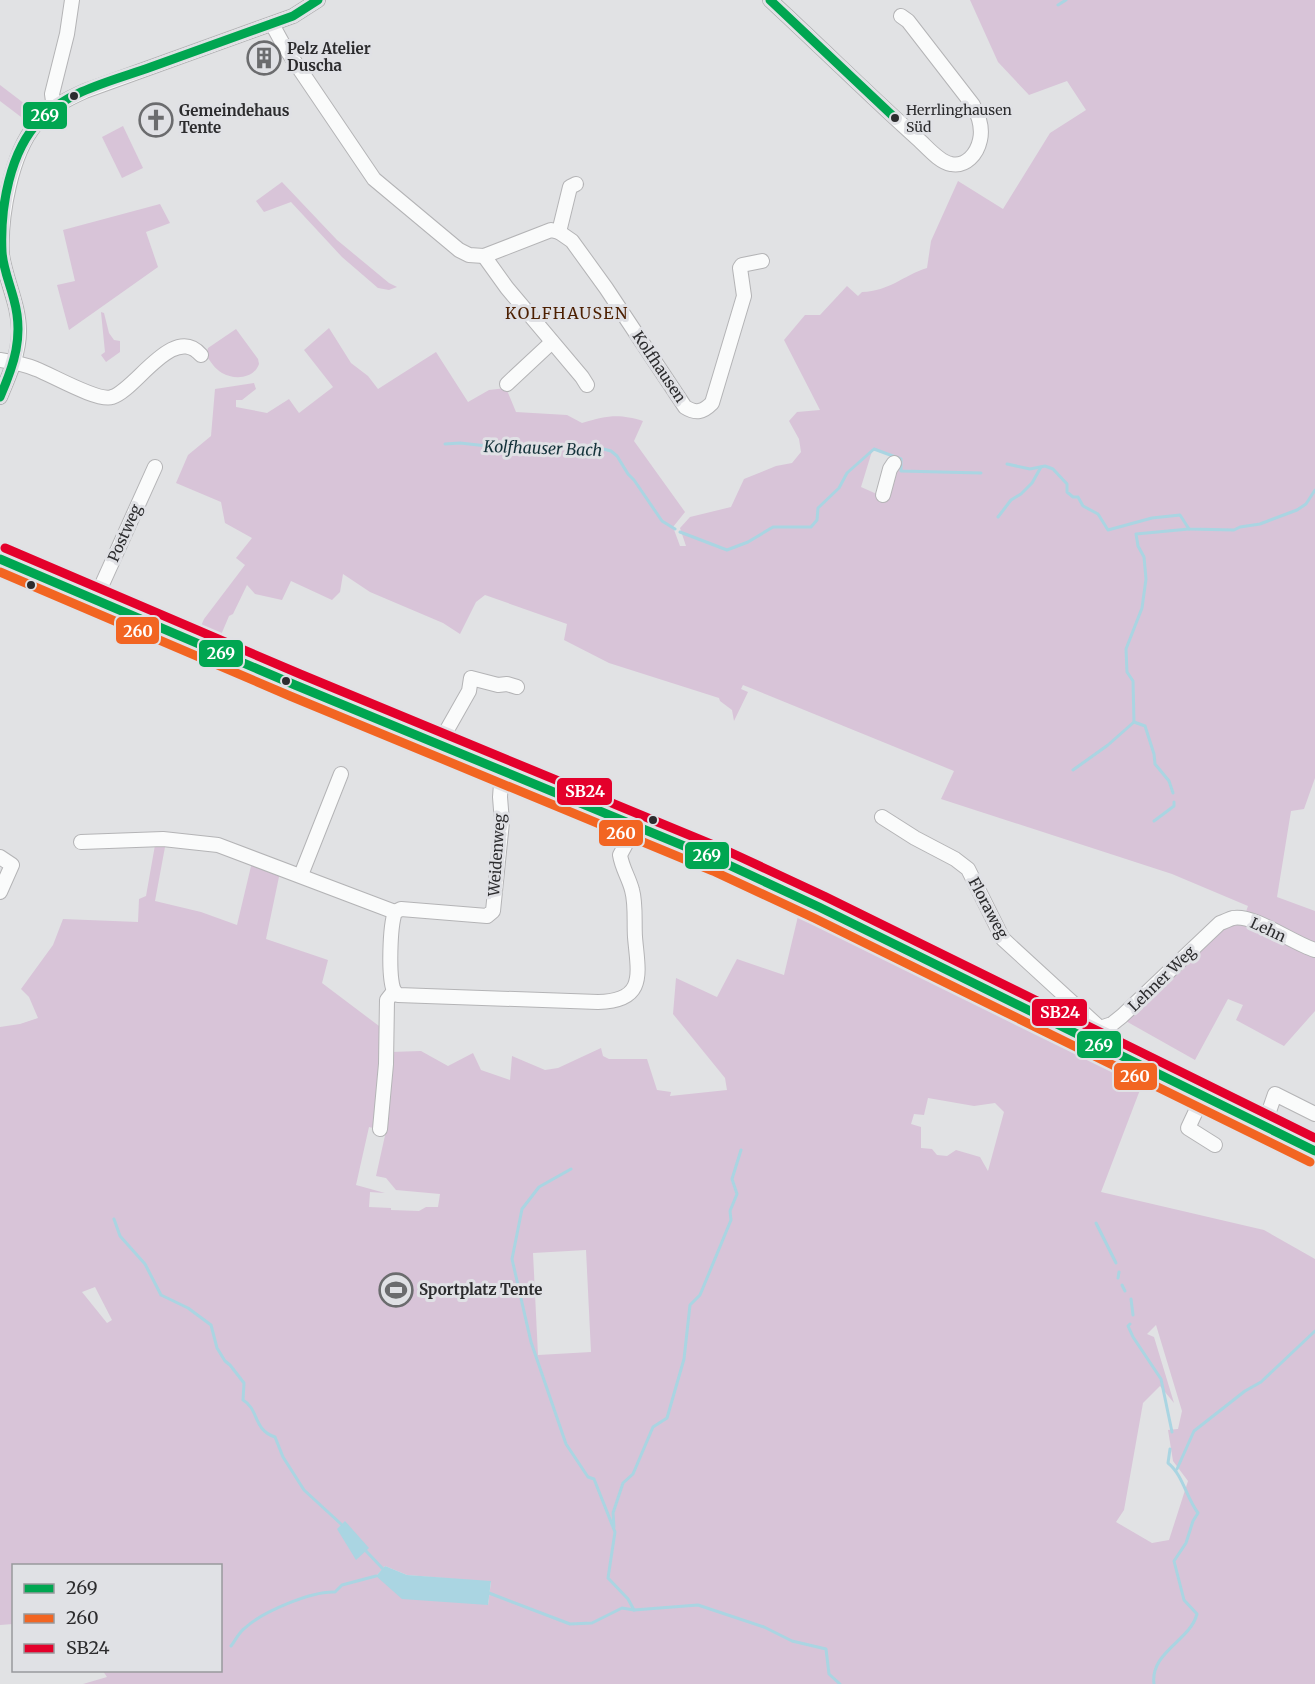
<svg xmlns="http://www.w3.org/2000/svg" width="1315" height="1684" font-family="Merriweather,serif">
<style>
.green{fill:#d8c4d8;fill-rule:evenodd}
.water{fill:#aad5e2}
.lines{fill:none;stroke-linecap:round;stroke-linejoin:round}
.stream{stroke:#aad5e2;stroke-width:3}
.minor-casing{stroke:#b4b4b6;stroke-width:16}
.major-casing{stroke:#bfbfc0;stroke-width:20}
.minor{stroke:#fafbfb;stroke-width:14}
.major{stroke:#e0e5e8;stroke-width:16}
.bus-1-casing{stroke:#e0e1e5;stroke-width:14}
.bus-2-casing{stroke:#e0e1e5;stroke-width:14}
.bus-3-casing{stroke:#e0e1e5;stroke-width:14}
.bus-1{stroke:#00a651;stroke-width:9}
.bus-2{stroke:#f26522;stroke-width:9}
.bus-3{stroke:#e4002b;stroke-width:9}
.bus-dot{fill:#2c2c2e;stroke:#e0e1e5;stroke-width:2}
.labels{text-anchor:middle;stroke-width:6;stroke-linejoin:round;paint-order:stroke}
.bus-label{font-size:14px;fill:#2c2c2e;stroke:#e0e1e5;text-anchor:start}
.poi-label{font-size:15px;font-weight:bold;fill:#2c2c2e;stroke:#e0e1e5;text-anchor:start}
.street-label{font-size:15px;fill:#2c2c2e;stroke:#e0e1e5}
.neighbourhood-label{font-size:16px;letter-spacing:1.5px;fill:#4c1f00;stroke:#e0e1e5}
.water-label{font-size:16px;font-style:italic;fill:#14323a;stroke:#e0e1e5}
.line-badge{stroke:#e0e1e5;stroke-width:2}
.badge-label{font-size:16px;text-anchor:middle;font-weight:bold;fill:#fff}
</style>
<rect width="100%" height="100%" fill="#e1e2e4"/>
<g class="green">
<path d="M970,0H1315V778L1304,809L1291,811L1277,897L1315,911V1011L1284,1046L1236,1020L1243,1005L1228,999L1195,1060L1124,1020L1220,928L1242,923L1248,906L1172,874L941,799L954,771L743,685L741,689L748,692L734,721L732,710L720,701L719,698L609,663L564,640L567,624L485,595L476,602L460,634L443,623L370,592L343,574L340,592L332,600L291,581L282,600L255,594L247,585L233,614L229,616L218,642L198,633L204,619L245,565L236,558L252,538L225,523L221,502L176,483L188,455L211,436L215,389L254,383L256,389L242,400H236V407L267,413L289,399L299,413L333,387L304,350L329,328L351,363L368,376L378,389L436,352L468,402L489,390L506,388L516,412L567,415L582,423C606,416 618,413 643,421L634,441L685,512L673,527L680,546H686L680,528L690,517L731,507L744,479L776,466L792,463L801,452L799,439L789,421L797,412L820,410L784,340L805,315H820L847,286L858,296L862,292C890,291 902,276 927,268L931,241L958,181L1003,209L1050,133L1086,110L1067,81L1029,95L998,62ZM873,448L894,455L879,495L861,487Z"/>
<polygon points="0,85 38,114 29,123 0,101"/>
<polygon points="123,126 143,168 122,178 102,137"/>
<polygon points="282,182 337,240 389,283 397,287 389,290 378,288 342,257 291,202 264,212 256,201"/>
<polygon points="160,204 170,223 146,232 158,267 69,330 57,285 75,281 63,230"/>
<polygon points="101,312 104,313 109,333 114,340 120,341 120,352 106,362 101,355 105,352"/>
<path d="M236,329L258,359L259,364C254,379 234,380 222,373C215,369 210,361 206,355L208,348Z"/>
<path d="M155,845L165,847L155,901L201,912L237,925L252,862L280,872L266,939L328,960L322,983L383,1029L390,1052L421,1051L448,1066L473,1053L481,1070L510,1080L512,1056L545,1070L558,1068L601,1048L603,1056L609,1059H647L657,1090L671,1092L670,1096L727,1090L725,1078L673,1014L676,978L717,997L737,959L784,975L799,912L1022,1019L1143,1082L1101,1192L1264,1230L1315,1259V1684H83L107,1677L103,1671L220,1670V1566H14L13,1624L0,1625V1027L20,1024L38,1018L29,997L21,989L53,945L63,919L138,922L139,899L146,896ZM928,1098L974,1106L995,1103L1004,1112L988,1171L980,1157L956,1150L947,1156L937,1155L932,1149L921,1148V1127L911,1124L914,1114L924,1115ZM369,1127L386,1131L376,1176L386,1178L396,1190L440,1194L438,1207H426L419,1211L391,1210V1208L369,1207L370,1192L385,1193L356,1185ZM586,1250L591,1352L538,1355L533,1253ZM95,1287L112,1320L107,1323L82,1292ZM1156,1325L1182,1411L1178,1429L1168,1430L1173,1461L1188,1481L1169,1540L1152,1543L1116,1522L1124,1510L1143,1403L1160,1386L1174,1403L1154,1337L1147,1334ZM385,1566L407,1575L491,1582L488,1605L376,1576Z"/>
</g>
<g class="water">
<polygon points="345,1521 369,1548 356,1560 337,1529"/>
<polygon points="385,1566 407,1575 491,1581 488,1605 402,1599 376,1576"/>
</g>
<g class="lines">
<g class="stream">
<polyline points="1058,5 1066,0"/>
<polyline points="445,444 460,443 515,449 568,448 574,446 590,449 596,447 611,451 617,456 628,474 634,480 662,521 675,529"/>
<polyline points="1007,464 1030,469 1045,466 1053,469 1067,484 1067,492 1073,497 1078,497 1083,506 1098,514 1108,530 1152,518 1180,515 1189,529 1234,530 1240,527 1260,524 1297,510 1306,504 1315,490"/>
<polyline points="998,517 1011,500 1021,494 1032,483 1041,467"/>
<polyline points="680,532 727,550 748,542 773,527 811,527 817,520 818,508 839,488 847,473 874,449 901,459 901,471 981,473"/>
<polyline points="1073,770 1108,745 1134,722"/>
<polyline points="1173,793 1169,781 1155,764 1154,754 1145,726 1134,722 1133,681 1127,672 1126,649 1142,608 1146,579 1144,557 1138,546 1136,534 1189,529"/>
<polyline points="1154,821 1174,806 1174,802"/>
<polyline points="571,1169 539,1187 522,1209 512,1259 531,1342 566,1444 588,1477 594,1479 615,1532 608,1578 628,1599 634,1610"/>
<path d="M114,1219L120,1236L145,1264L161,1295L188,1308L211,1325L217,1348L225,1361L230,1365L244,1383L243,1400C259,1409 253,1430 275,1437L283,1457L304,1490L341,1524"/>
<polyline points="1096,1223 1116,1263"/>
<polyline points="1118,1278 1119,1272"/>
<polyline points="1122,1285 1125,1291"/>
<polyline points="1131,1299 1133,1315"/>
<polyline points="1130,1324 1128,1326 1133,1337 1161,1379 1172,1432"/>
<polyline points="1177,1469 1194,1431 1245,1391 1261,1382 1315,1331"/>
<polyline points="614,1527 613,1513 623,1483 633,1474 653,1427 667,1418 684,1359 690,1305 700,1295 731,1220 730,1211 737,1194 732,1179 741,1150"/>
<polyline points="366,1551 383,1569"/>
<polyline points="489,1593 570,1624 592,1623 622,1608 634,1610 698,1605 764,1627 792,1641 826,1649 829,1674 840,1684"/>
<path d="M231,1646C235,1641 239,1632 245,1628C262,1612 311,1591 335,1592L342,1585L376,1576"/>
<path d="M1154,1684C1150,1652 1190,1641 1197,1614L1184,1600L1174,1561L1186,1543L1193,1521L1198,1513C1186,1497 1183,1475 1168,1463L1170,1449"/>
</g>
<g class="minor-casing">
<g id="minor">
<path d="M770,0C820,46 868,94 918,139C927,147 939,162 951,164C966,167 977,154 980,140C983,127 979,116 973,105L908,21L901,16"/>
<path d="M272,24L284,46L374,179L459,250L469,255L484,256L551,230L559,232L572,241L606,288L685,407C696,414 703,412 712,403L744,296L740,268L742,265L762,261"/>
<polyline points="54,108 52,94 67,34 72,0"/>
<polyline points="559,232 570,187 576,184"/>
<polyline points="484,256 507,288 582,377 587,385"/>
<path d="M0,360C12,362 24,364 36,369C52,375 98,402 112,397C136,390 173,323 201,355"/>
<polyline points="507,384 552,342"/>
<path d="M0,397C9,376 19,354 19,331C19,305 6,281 2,255C0,216 11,154 36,124C49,108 67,99 85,91L293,16L318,0"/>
<polyline points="883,495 890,469 894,463"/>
<polyline points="95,600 155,467"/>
<polyline points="439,744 469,691 471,678 498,685 507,684 517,687"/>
<polyline points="882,817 915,838 955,859 968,869 1003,939 1100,1028"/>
<polyline points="81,842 163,839 218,845 395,912"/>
<polyline points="0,857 12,865 0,892"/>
<polyline points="301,875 341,774"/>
<path d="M394,991L398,995L598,1002C647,1001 638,973 635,937C634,922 636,904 632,890C629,878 622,868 620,855L636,825"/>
<path d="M394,991C388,977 390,926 395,912L401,909L487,916L493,911L502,822L500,797L502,771"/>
<path d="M1100,1028L1112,1024L1122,1016L1220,923C1224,922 1229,919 1233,918C1254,914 1292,943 1315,950"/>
<polyline points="1203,1096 1188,1128 1215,1145"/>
<polyline points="1264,1126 1275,1094 1315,1114"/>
<polyline points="380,1129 386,1064 387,1000 394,991"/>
</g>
</g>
<g class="major-casing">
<polyline id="major" points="0,559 295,685 718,860 819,907 1315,1151"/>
</g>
<use href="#minor" class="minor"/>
<use href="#major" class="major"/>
<g class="bus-1-casing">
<g id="bus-1">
<polyline points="770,0 895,118"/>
<path d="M0,397C14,365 24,336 14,300C10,284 3,268 2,252C0,209 9,151 41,119C69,90 115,80 151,67C199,50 246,33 293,16L318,0"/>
<polyline points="0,559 295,685 718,860 819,907 1315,1151"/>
</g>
</g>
<g class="bus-2-casing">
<polyline id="bus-2" points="0,572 290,696 713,871 814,918 1310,1162"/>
</g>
<g class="bus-3-casing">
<polyline id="bus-3" points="5,548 300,674 723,849 824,896 1315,1138"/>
</g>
<use href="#bus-1" class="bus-1"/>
<use href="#bus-2" class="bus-2"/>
<use href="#bus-3" class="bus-3"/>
</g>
<defs>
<g id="building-ring" transform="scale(1.725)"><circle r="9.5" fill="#e0e1e5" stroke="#6b6c6e" stroke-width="1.5"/><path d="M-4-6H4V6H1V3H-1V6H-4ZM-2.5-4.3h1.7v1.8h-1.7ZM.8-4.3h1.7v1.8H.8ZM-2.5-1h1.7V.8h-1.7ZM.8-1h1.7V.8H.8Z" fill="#6b6c6e"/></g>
<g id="church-ring" transform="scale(1.725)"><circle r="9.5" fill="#e0e1e5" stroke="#6b6c6e" stroke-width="1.5"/><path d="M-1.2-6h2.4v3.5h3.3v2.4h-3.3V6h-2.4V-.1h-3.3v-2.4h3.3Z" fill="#6b6c6e"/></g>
<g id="stadium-ring" transform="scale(1.725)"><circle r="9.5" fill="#e0e1e5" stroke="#6b6c6e" stroke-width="1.5"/><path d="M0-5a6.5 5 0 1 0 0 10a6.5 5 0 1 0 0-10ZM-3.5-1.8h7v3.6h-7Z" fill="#6b6c6e"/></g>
</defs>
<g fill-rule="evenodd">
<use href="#building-ring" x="264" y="58"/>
<use href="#church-ring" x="156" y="120"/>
<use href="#stadium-ring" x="396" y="1290"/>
</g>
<g class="bus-dot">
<circle cx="74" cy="96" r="5"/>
<circle cx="895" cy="118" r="5"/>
<circle cx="31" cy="585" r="5"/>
<circle cx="286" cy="681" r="5"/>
<circle cx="653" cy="820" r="5"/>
</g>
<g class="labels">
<g class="bus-label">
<text x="906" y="115">Herrlinghausen<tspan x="906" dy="17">Süd</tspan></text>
</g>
<g class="poi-label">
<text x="287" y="54">Pelz Atelier<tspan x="287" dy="17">Duscha</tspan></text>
<text x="179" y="116">Gemeindehaus<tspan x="179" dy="17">Tente</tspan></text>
<text x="419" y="1295">Sportplatz Tente</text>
</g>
<g class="street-label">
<text transform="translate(659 367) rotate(56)" y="5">Kolfhausen</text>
<text transform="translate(125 533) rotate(-66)" y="5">Postweg</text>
<text transform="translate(497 855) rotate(-86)" y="5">Weidenweg</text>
<text transform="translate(988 908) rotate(62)" y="5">Floraweg</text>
<text transform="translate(1268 930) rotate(25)" y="5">Lehn</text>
<text transform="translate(1162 979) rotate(-44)" y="5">Lehner Weg</text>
</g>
<g class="neighbourhood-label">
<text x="567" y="319">KOLFHAUSEN</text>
</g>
<g class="water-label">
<text transform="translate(543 448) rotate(2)" y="6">Kolfhauser Bach</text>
</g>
</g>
<g class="line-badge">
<rect x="22" y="101" width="46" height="29" rx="6" fill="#00a651"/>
<rect x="115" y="616" width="45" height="29" rx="6" fill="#f26522"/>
<rect x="198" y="639" width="46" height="29" rx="6" fill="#00a651"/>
<rect x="556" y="777" width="57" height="29" rx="6" fill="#e4002b"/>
<rect x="598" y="819" width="46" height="28" rx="6" fill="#f26522"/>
<rect x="684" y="841" width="46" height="29" rx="6" fill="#00a651"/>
<rect x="1031" y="998" width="57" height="29" rx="6" fill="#e4002b"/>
<rect x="1076" y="1030" width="46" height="29" rx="6" fill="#00a651"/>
<rect x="1113" y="1062" width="45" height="29" rx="6" fill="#f26522"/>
</g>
<g class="badge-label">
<text x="45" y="121">269</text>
<text x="138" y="637">260</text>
<text x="221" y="659">269</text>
<text x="585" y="797">SB24</text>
<text x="621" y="839">260</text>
<text x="707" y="861">269</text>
<text x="1060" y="1018">SB24</text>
<text x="1099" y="1051">269</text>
<text x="1135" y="1082">260</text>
</g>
<rect x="12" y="1564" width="210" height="108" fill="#e0e1e5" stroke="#98999c" stroke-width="1.5"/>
<rect x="24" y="1584" width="30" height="9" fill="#00a651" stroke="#98999c" stroke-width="1.5"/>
<text x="66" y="1594" font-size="18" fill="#2c2c2e">269</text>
<rect x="24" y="1614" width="30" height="9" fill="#f26522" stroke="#98999c" stroke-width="1.5"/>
<text x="66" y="1624" font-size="18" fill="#2c2c2e">260</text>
<rect x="24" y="1644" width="30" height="9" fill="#e4002b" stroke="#98999c" stroke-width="1.5"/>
<text x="66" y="1654" font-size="18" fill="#2c2c2e">SB24</text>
</svg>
